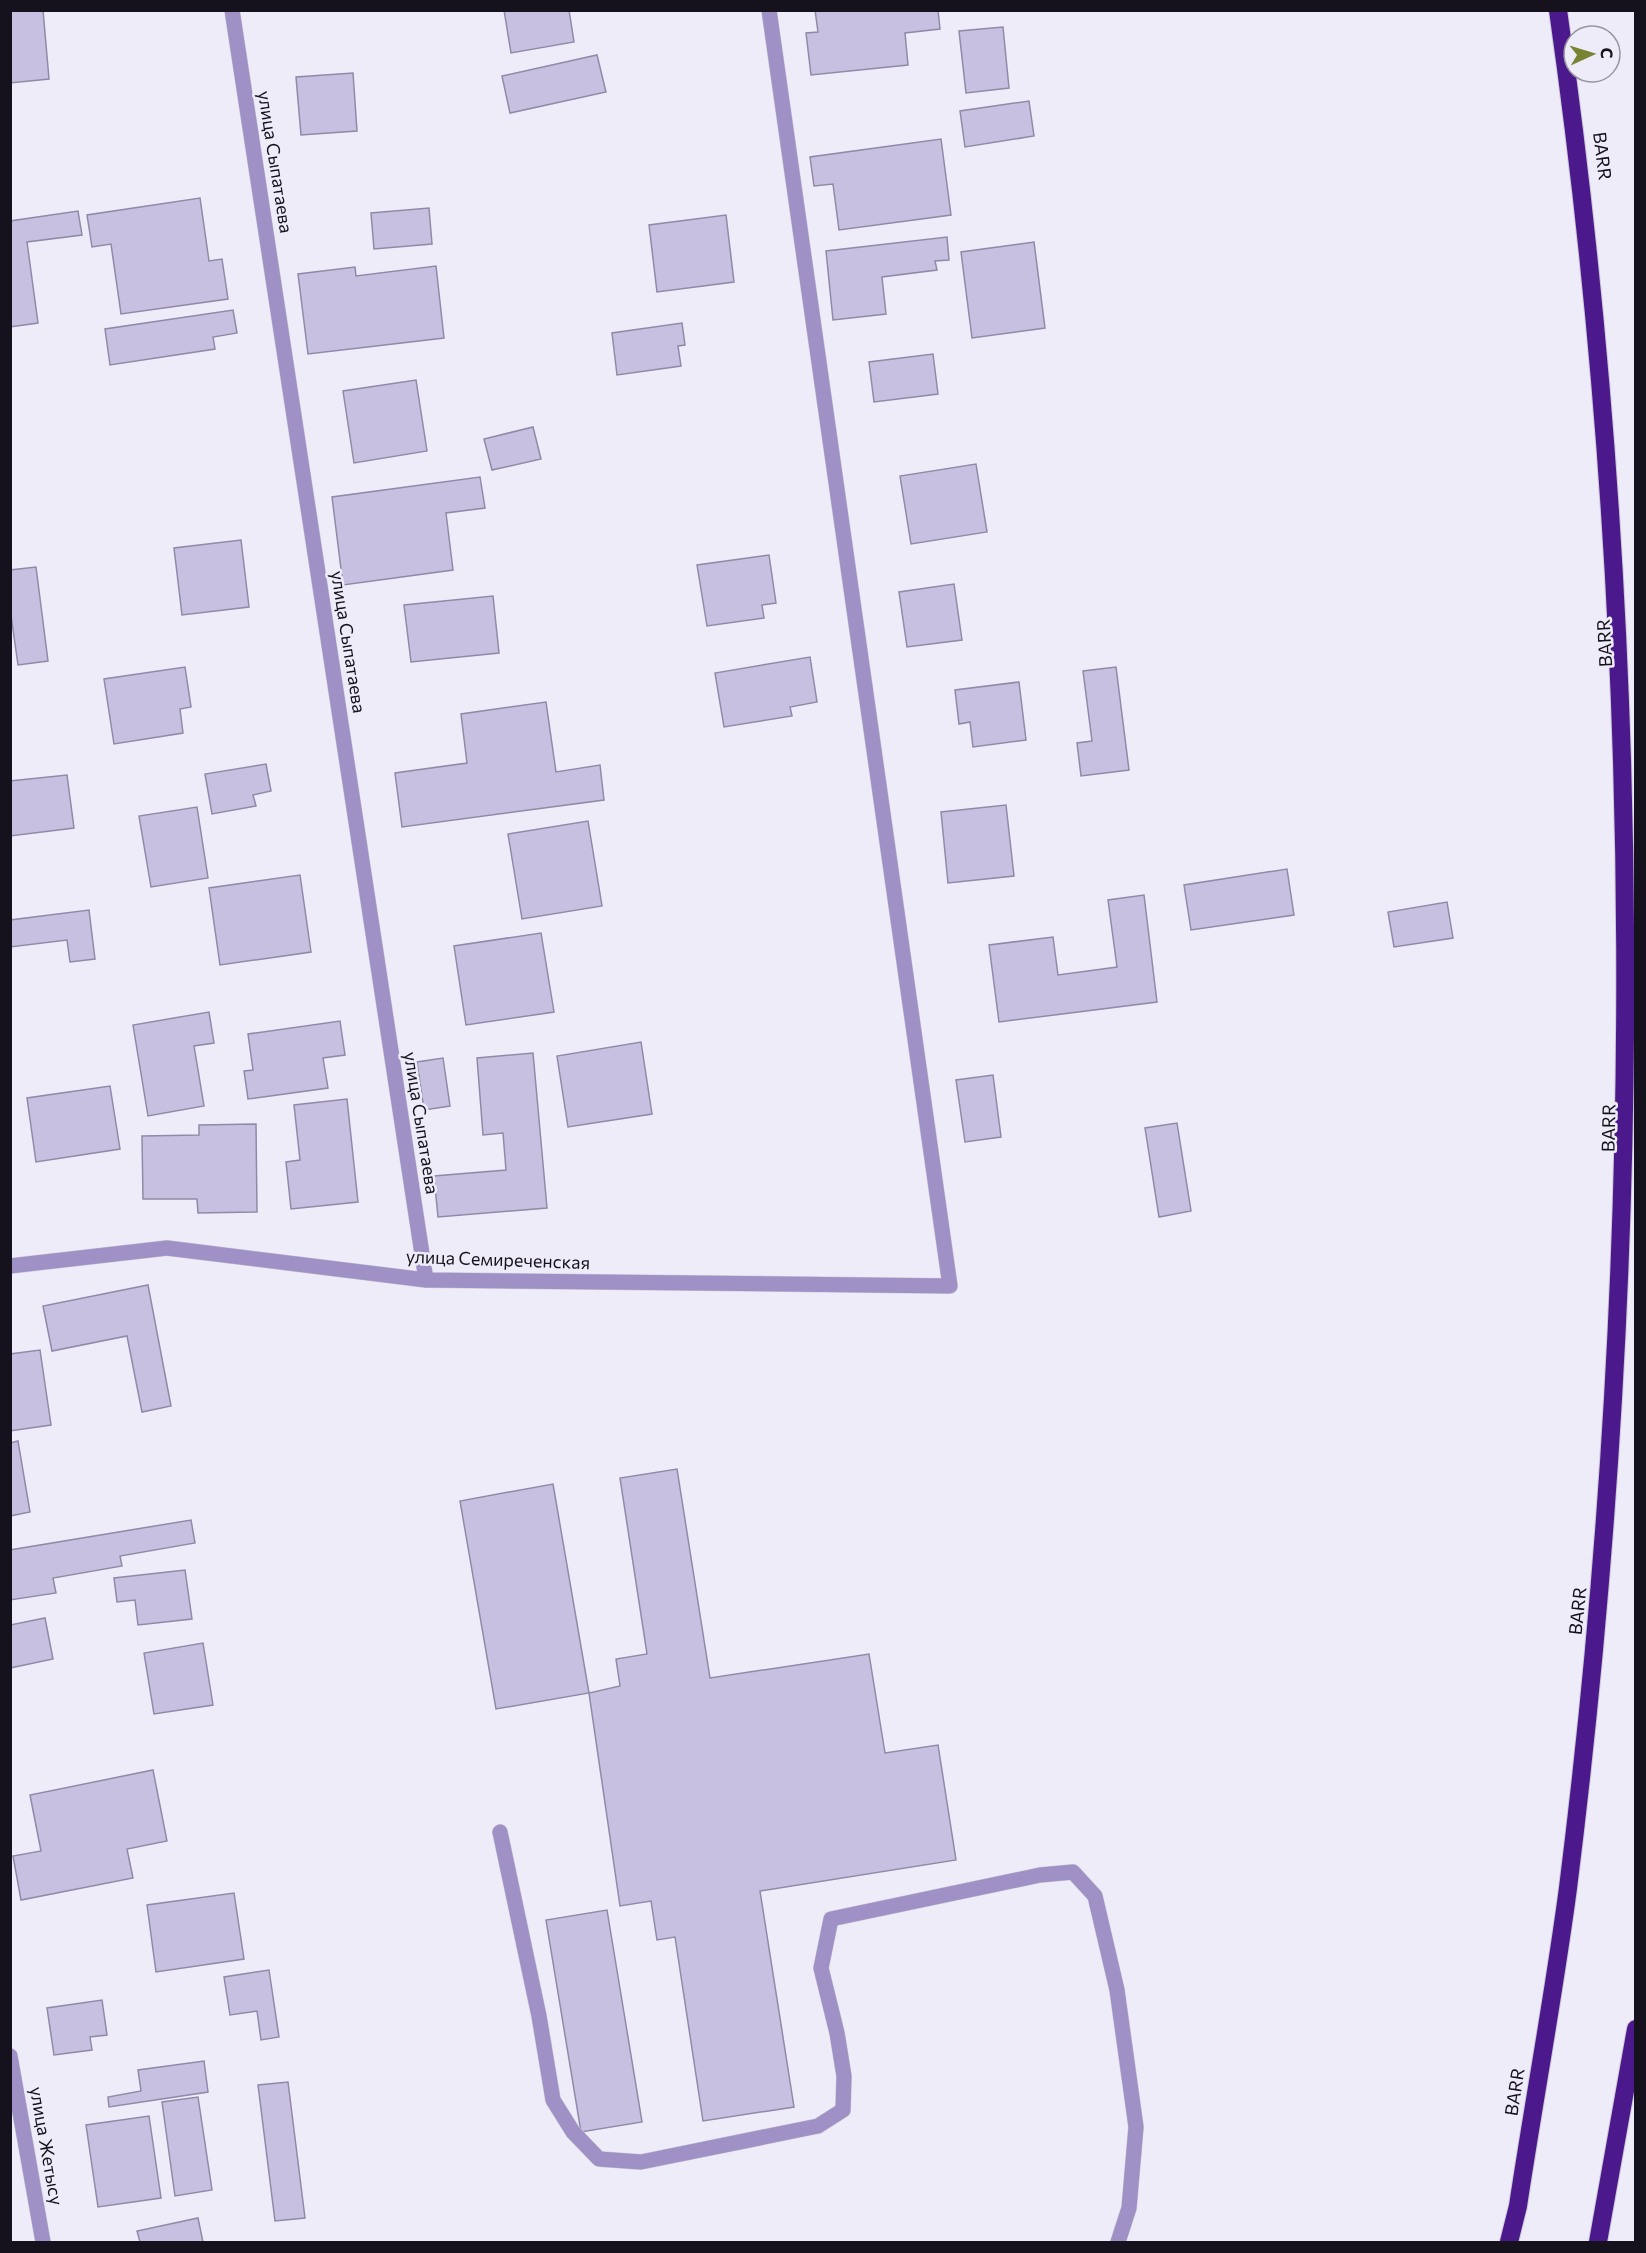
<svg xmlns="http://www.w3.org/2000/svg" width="1646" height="2253" font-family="Commissioner,sans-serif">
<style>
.building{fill:#c8c0e1;stroke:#9189a8;stroke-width:1.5}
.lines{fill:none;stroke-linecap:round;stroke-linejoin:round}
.minor-casing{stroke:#ccc9d6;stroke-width:16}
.highway-casing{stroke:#ccc9d6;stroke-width:20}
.minor{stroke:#9f91c5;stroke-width:15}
.highway{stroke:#4c198c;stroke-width:18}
.labels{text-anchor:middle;stroke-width:5;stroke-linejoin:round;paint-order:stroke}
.street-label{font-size:18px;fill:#15121d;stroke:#efecf9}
</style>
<rect width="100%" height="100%" fill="#efecf9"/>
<g class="building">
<polygon points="10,10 43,10 49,79 10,83"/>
<polygon points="504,10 569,10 574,42 511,53"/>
<polygon points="815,10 938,10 940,29 905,33 908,65 811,75 806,33 818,32"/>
<polygon points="1003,27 1009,88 966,93 959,31"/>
<polygon points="597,55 606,92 510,113 502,76"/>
<polygon points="353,73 357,131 301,135 296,77"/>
<polygon points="1029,101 1034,136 965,147 960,111"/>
<polygon points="941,139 951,215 839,230 833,184 814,186 810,157"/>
<polygon points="200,198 209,261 222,259 228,299 121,314 111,244 92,247 87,215"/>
<polygon points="429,208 432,244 374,249 371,213"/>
<polygon points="78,211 82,235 27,242 38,323 10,327 10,221"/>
<polygon points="726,215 734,282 657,292 649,225"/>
<polygon points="947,237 949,260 935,261 937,270 882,277 886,314 833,320 826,251"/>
<polygon points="1034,242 1045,328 972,338 961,252"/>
<polygon points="436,266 444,338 308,354 298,274 355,267 356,276"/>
<polygon points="233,310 237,333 213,337 215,349 110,365 105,329"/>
<polygon points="682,323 685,345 678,346 681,366 617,375 612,333"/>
<polygon points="933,354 938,394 874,402 869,362"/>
<polygon points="416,380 427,451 354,463 343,391"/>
<polygon points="533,427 541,459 492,470 484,439"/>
<polygon points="976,464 987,532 911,544 900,476"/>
<polygon points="480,477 485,508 446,513 453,570 343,585 332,497"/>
<polygon points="241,540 249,607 182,615 174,548"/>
<polygon points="769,555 776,603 762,605 764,618 707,626 697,565"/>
<polygon points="36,567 48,661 18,665 10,608 10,570"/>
<polygon points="954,584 962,640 907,647 899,592"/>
<polygon points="493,596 499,653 411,662 404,605"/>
<polygon points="810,657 817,702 790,707 792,716 724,727 715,673"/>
<polygon points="185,667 191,707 180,709 183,733 114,744 104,679"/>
<polygon points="1116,667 1129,770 1081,776 1077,743 1092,741 1083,671"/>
<polygon points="1019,682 1026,740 973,747 970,722 959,724 955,690"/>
<polygon points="546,702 556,772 600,765 604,800 402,827 395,773 467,763 461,714"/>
<polygon points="266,764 271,791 253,795 256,806 212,814 205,774"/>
<polygon points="67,775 74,828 10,836 10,781"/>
<polygon points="1006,805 1014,876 948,883 941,812"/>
<polygon points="197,807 208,878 151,887 139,816"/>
<polygon points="588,821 602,906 522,919 508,834"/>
<polygon points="1287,869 1294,915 1191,930 1184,885"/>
<polygon points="300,875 311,952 220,965 209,888"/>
<polygon points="1144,895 1157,1002 999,1022 989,945 1053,937 1058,975 1117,967 1108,900"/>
<polygon points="1447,902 1453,938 1394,947 1388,912"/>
<polygon points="89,910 95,959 70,962 67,940 10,947 10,920"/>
<polygon points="541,933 554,1012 466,1025 454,946"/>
<polygon points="209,1012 214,1043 194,1046 204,1106 148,1116 133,1025"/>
<polygon points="340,1021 345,1055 323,1058 328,1088 248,1099 244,1071 253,1070 248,1034"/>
<polygon points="641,1042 652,1114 568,1127 557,1056"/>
<polygon points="533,1053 547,1208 438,1217 434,1176 506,1170 503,1133 483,1135 477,1058"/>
<polygon points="443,1058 450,1106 424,1110 417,1062"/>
<polygon points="993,1075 1001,1137 965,1142 956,1080"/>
<polygon points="110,1086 120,1149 36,1162 27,1098"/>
<polygon points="347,1099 358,1202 291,1209 286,1162 300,1160 294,1105"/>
<polygon points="1177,1123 1191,1211 1159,1217 1145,1128"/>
<polygon points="256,1124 257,1212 198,1213 197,1199 143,1199 142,1136 199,1135 199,1125"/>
<polygon points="148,1285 171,1406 142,1412 127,1336 52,1351 43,1306"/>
<polygon points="40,1350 51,1425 10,1431 10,1354"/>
<polygon points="18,1441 30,1512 10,1516 10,1443"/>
<polygon points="677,1469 710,1678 869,1654 885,1753 938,1745 956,1860 760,1891 794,2107 703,2121 675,1937 657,1940 651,1901 620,1906 589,1693 620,1686 616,1659 647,1654 620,1478"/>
<polygon points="553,1484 589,1693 496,1709 460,1501"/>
<polygon points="191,1520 195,1543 120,1556 122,1566 53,1578 56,1593 10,1600 10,1550"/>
<polygon points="185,1570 192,1619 138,1625 135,1600 117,1602 114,1578"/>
<polygon points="45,1618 53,1659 10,1668 10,1625"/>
<polygon points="203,1643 213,1705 154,1714 144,1653"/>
<polygon points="153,1770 167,1841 127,1849 133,1878 21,1900 13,1856 41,1851 30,1795"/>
<polygon points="234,1893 244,1959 156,1972 147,1905"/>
<polygon points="607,1910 642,2122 581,2132 546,1920"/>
<polygon points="269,1970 279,2037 261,2040 257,2011 230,2015 224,1977"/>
<polygon points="102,2000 107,2035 90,2037 92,2050 54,2055 47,2008"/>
<polygon points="204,2061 208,2092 109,2107 108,2097 141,2091 138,2070"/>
<polygon points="288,2082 305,2218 275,2221 258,2085"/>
<polygon points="198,2097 212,2190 175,2196 162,2102"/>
<polygon points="149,2116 161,2198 98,2207 86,2125"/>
<polygon points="198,2218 203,2242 140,2242 137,2231"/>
</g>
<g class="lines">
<g class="minor-casing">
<g id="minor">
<polyline points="232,10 426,1280"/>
<polyline points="10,1266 167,1248 426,1280 950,1286 769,10"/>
<polyline points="500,1832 539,2016 553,2100 573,2132 599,2159 641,2162 818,2126 843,2110 844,2076 837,2033 821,1968 831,1919 1040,1875 1073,1872 1095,1896 1117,1990 1136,2127 1129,2208 1118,2242"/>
<polyline points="10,2056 43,2242"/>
</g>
</g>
<g class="highway-casing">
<g id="highway">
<path d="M1509,2242L1518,2206C1534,2100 1554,1994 1568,1888C1646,1266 1646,631 1558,10"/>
<polyline points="1598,2242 1636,2029"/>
</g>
</g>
<use href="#minor" class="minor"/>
<use href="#highway" class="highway"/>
</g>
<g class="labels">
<g class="street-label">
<text transform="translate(1602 156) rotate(83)" y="6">BARR</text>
<text transform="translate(275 162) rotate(81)" y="6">улица Сыпатаева</text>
<text transform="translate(348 642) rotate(81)" y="6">улица Сыпатаева</text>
<text transform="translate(1605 643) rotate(-93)" y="6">BARR</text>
<text transform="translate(421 1123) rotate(81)" y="6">улица Сыпатаева</text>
<text transform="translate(1609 1128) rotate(-89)" y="6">BARR</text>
<text transform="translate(498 1260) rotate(2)" y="6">улица Семиреченская</text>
<text transform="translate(1578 1611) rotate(-84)" y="6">BARR</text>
<text transform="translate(1515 2092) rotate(-81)" y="6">BARR</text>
<text transform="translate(46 2146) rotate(80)" y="6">улица Жетысу</text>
</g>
</g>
<rect width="1646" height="2253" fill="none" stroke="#15121d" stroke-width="24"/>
<g transform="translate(1592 54) rotate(86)"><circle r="28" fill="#efecf9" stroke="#9895a1" stroke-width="1.5"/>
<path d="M0-4.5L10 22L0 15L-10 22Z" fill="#788432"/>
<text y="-9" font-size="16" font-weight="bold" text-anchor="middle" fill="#15121d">С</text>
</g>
</svg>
